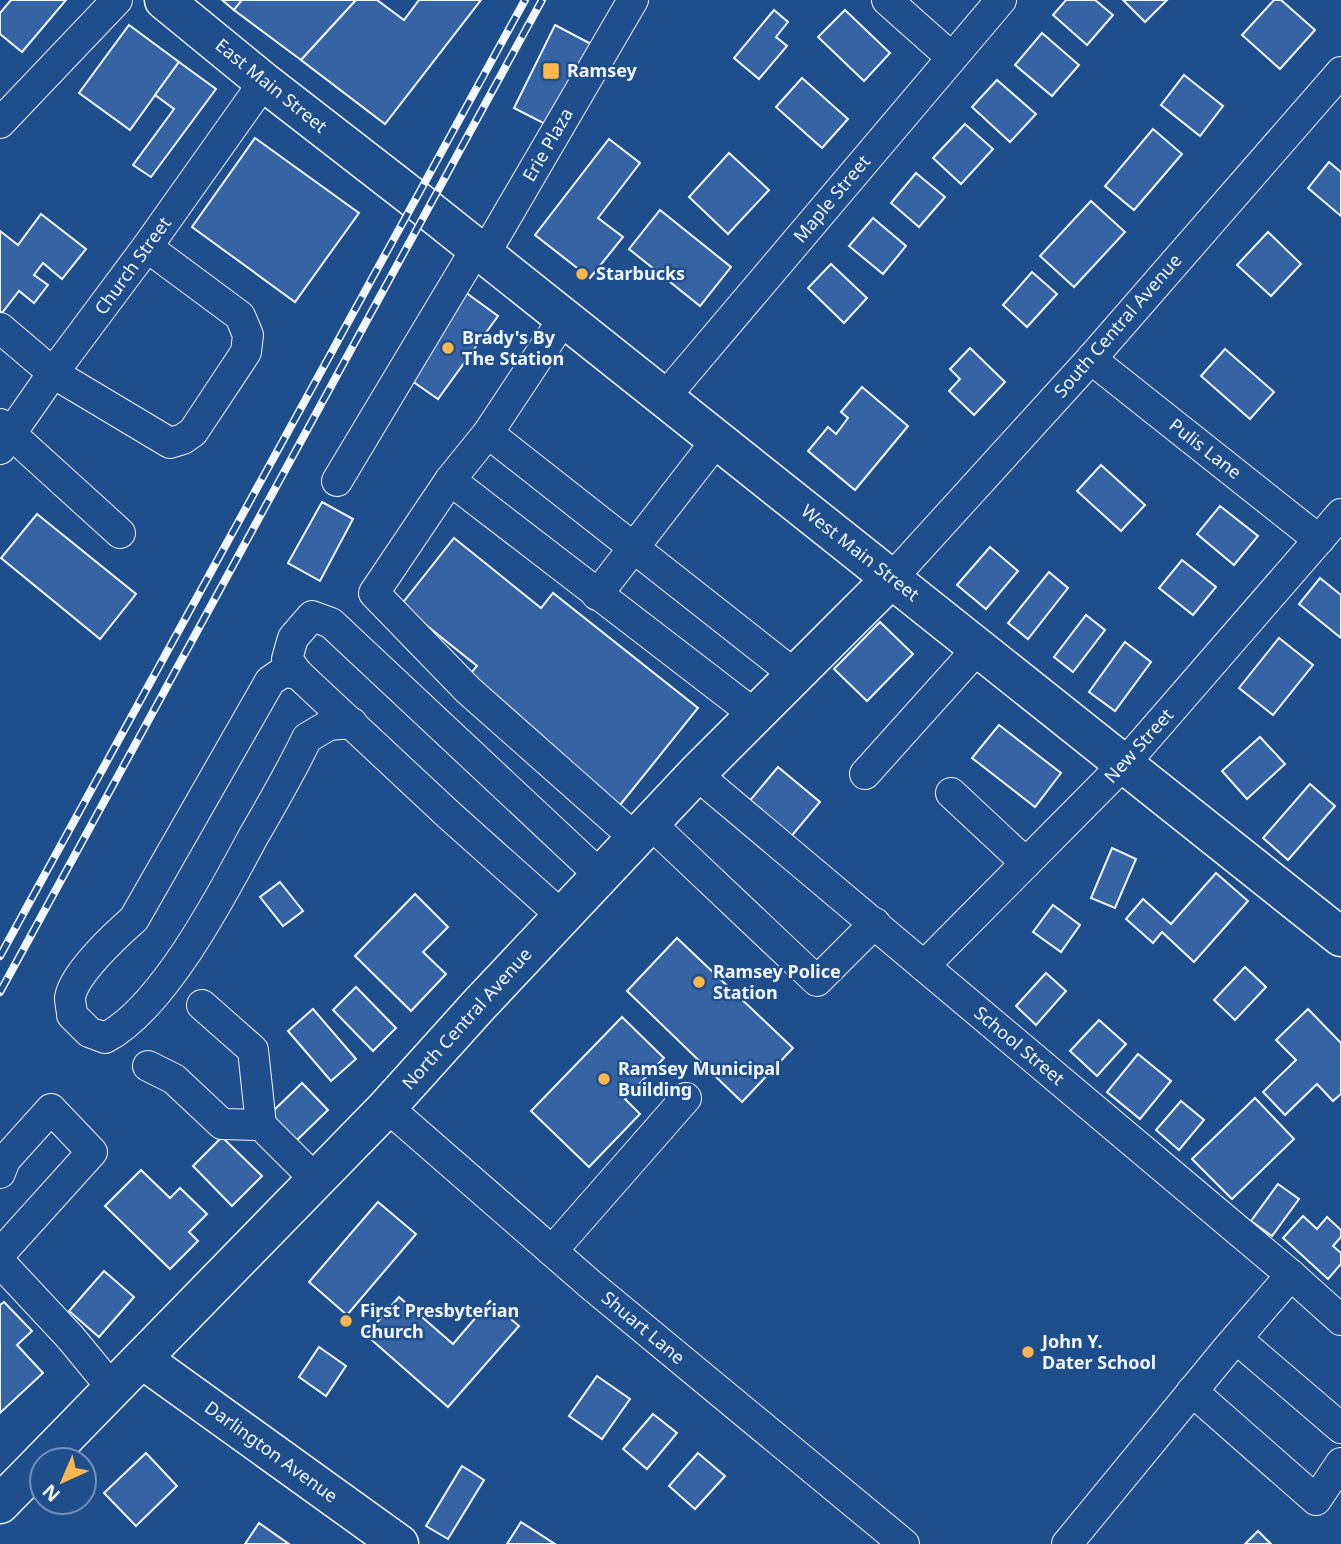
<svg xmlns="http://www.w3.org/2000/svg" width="1341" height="1544" font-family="'Noto Sans',sans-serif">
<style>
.building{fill:#3563a3;stroke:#f2f6ff;stroke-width:2}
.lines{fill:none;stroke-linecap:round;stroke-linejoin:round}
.minor-casing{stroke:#f2f6ff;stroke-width:32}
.major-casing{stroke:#f2f6ff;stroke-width:41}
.minor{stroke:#1f4e8c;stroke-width:30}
.major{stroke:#1f4e8c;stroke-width:38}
.rail-casing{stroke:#f2f6ff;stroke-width:8}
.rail{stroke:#1f4e8c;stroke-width:5;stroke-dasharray:16;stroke-linecap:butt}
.poi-dot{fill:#ffb74d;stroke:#1f4e8c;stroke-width:2.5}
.labels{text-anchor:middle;stroke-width:5;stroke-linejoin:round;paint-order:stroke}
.poi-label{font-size:18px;font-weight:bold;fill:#f2f6ff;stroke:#1f4e8c;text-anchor:start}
.street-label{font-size:18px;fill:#f2f6ff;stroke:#1f4e8c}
</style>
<rect width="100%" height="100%" fill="#1f4e8c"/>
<g class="building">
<polygon points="11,0 66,0 22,52 0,34 0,13"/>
<polygon points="222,0 242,0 234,10"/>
<polygon points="242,0 356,0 301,60 234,10"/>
<polygon points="356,0 377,0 404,20 419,0 481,0 385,124 301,60"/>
<polygon points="1066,0 1095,0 1113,15 1087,45 1053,15"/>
<polygon points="1123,0 1167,0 1145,22"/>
<polygon points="1274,0 1281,0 1315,30 1280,69 1242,35"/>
<polygon points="774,10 788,22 776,37 787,46 759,79 734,58"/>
<polygon points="845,10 890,53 864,81 818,37"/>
<polygon points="129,25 179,62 130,130 79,93"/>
<polygon points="555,25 591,44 549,126 514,108"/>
<polygon points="1042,33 1079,65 1052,96 1015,65"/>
<polygon points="179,62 216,89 151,177 133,165 174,109 155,95"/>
<polygon points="1184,75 1223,106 1200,136 1161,105"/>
<polygon points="802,78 848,119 822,148 776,107"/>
<polygon points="997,80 1036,114 1010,142 972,107"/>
<polygon points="965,124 993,149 961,184 933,158"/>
<polygon points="1153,129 1182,154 1134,210 1105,186"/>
<polygon points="255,138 359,213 295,302 192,227"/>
<polygon points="609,139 640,163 598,218 623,237 590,278 535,235"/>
<polygon points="729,153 769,190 728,234 689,197"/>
<polygon points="1329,162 1341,172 1341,216 1308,188"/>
<polygon points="916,173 945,197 919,227 891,203"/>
<polygon points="1091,201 1125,232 1074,287 1040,256"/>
<polygon points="660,210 731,267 700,306 629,249"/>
<polygon points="41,214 86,249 62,279 43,263 34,275 48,285 34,303 19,291 2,313 0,311 0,231 18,245"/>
<polygon points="873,218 906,246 883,274 849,246"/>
<polygon points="1268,232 1301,264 1271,296 1237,265"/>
<polygon points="831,264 867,298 844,323 808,288"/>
<polygon points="1032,272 1057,294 1027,327 1003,305"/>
<polygon points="465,292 498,316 438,399 405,376"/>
<polygon points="970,348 1005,382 974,415 949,391 960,379 950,369"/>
<polygon points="1225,349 1274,392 1250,419 1201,376"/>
<polygon points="862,387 908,426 855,490 808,451 828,427 836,434 848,418 841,412"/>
<polygon points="1101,465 1145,505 1121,531 1077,491"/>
<polygon points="322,502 353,519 320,581 288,563"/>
<polygon points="1220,506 1258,536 1234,565 1197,534"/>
<polygon points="37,514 136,594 100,639 1,558"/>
<polygon points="454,538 541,608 553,593 698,708 620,805 464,681 477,666 401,605"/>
<polygon points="990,547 1018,571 986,609 957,585"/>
<polygon points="1182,560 1216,587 1193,615 1159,588"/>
<polygon points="1049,572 1068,588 1028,639 1008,623"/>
<polygon points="1320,578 1341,595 1341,638 1299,604"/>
<polygon points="1086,615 1105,630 1073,672 1054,657"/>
<polygon points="880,622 913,654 867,701 834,669"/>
<polygon points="1279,638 1313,665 1273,715 1239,688"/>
<polygon points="1125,642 1151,662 1115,711 1089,692"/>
<polygon points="999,725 1061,773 1035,807 972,758"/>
<polygon points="1260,737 1285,764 1247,799 1222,771"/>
<polygon points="778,767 820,802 789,839 747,804"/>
<polygon points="1310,784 1335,806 1288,860 1263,838"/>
<polygon points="1112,848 1136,859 1115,908 1091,898"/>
<polygon points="1216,873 1248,901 1194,962 1162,932 1153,943 1126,919 1143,899 1171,924"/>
<polygon points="280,882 303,911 283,926 260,897"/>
<polygon points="415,894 448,927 423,952 446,974 411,1011 355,956"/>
<polygon points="1053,905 1080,925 1061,952 1033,932"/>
<polygon points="677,938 793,1048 742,1102 627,991"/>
<polygon points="1245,967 1266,987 1235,1020 1214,1000"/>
<polygon points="1046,973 1066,991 1036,1025 1016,1006"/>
<polygon points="356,987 396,1028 373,1051 333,1010"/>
<polygon points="313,1009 356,1059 331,1081 288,1031"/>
<polygon points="1308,1009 1341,1043 1341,1094 1333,1101 1317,1084 1285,1115 1263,1092 1296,1060 1276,1040"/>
<polygon points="622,1017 664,1058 625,1099 640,1114 589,1167 531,1111"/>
<polygon points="1099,1020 1126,1044 1097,1076 1070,1051"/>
<polygon points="1138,1054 1171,1081 1140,1119 1107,1092"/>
<polygon points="302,1083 328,1110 294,1143 268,1116"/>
<polygon points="1255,1098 1294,1139 1232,1199 1192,1159"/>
<polygon points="1181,1101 1204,1120 1179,1150 1156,1130"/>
<polygon points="222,1137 262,1176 232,1206 193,1166"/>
<polygon points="141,1170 170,1198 180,1188 207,1214 189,1232 198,1241 170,1269 105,1206"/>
<polygon points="1278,1184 1299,1199 1272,1236 1251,1221"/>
<polygon points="378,1202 416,1234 347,1315 309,1282"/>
<polygon points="1303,1216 1317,1229 1327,1217 1341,1230 1341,1237 1333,1246 1341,1253 1341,1264 1328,1279 1283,1238"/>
<polygon points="104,1271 134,1297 99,1337 69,1311"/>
<polygon points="399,1297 453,1344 490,1301 519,1326 448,1407 366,1335"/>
<polygon points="4,1302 32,1331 17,1345 43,1373 0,1413 0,1305"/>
<polygon points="319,1347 346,1366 326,1396 299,1377"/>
<polygon points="597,1376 630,1399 602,1439 569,1416"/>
<polygon points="653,1414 677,1433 647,1469 623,1449"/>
<polygon points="146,1453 177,1486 136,1526 104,1493"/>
<polygon points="698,1453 725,1476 695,1509 669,1486"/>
<polygon points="462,1466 484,1480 448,1539 426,1526"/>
<polygon points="521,1522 555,1544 507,1544"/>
<polygon points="259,1523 289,1544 245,1544"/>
<polygon points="1258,1531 1271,1544 1245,1544"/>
</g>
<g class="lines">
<g class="minor-casing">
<g id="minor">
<polyline points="887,0 951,57"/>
<polyline points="0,123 117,0"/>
<polyline points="484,255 633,0"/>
<polyline points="564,318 488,433 450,480 374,593 468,690 635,838"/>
<polyline points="0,328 53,373 170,443 183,439 193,432 246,352 248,335 240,316 147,247"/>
<polyline points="1091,359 1319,540"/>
<polyline points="664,398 1001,0"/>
<polyline points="0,424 120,533"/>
<polyline points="488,433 794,674"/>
<polyline points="0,449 53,373 147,247 264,82"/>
<polyline points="450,480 754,714"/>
<polyline points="337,481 476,249"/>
<polyline points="892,578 1091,359 1341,72"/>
<polyline points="597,595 717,440"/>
<path d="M298,674L283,672L270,681L134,919C117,934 73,974 70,998C70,1003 72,1010 72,1015L89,1032L105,1038C163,1008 222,895 253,837C272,804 291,772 307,738L329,725L352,723"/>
<polyline points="696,774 1291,1275 1341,1320"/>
<polyline points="865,774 979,647"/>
<polyline points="951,793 1026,863"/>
<polyline points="650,823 817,981 875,923"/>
<polyline points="562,916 449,815 298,674 287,659 293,638 312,616 331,623 600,875"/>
<polyline points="924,966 1125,763 1341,514"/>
<polyline points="202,1005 253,1050 261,1125"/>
<polyline points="148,1066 174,1079 222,1124 261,1125 316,1180"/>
<polyline points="387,1107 591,1285 904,1544"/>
<polyline points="0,1173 5,1160 51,1109 92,1152 0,1254"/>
<polyline points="552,1251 686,1098"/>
<polyline points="0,1262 70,1337 112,1388"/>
<polyline points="1237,1339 1341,1428"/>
<polyline points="1192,1391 1316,1500 1341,1463"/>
<polyline points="1067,1544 1228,1348 1291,1275"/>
</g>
</g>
<g class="major-casing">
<g id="major">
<polyline points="164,0 264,82 416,200 1341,937"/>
<polyline points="142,1359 399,1544"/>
<polyline points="43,1460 387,1107 478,1006 696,774 892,578"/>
<polyline points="0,1504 42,1461"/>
</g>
</g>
<use href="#minor" class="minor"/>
<use href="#major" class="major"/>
<g class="rail-casing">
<g id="rail">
<polyline points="0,956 525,0"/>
<polyline points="0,992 542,0"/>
</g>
</g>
<use href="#rail" class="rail"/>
</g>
<g class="poi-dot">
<rect x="542" y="62" width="18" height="18" rx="3.5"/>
<circle cx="582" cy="274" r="7"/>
<circle cx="448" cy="348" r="7"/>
<circle cx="699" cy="982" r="7"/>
<circle cx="604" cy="1079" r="7"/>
<circle cx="346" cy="1321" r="7"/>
<circle cx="1028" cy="1352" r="7"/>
</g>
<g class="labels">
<g class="poi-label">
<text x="567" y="77">Ramsey</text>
<text x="596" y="280">Starbucks</text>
<text x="462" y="344">Brady's By<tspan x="462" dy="21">The Station</tspan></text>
<text x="713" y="978">Ramsey Police<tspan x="713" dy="21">Station</tspan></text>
<text x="618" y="1075">Ramsey Municipal<tspan x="618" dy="21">Building</tspan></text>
<text x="360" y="1317">First Presbyterian<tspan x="360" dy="21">Church</tspan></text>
<text x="1042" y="1348">John Y.<tspan x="1042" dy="21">Dater School</tspan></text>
</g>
<g class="street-label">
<text transform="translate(271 86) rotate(39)" y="6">East Main Street</text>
<text transform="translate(548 145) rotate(-60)" y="6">Erie Plaza</text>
<text transform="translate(832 199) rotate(-50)" y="6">Maple Street</text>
<text transform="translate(133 266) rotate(-54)" y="6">Church Street</text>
<text transform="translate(1118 326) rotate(-49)" y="6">South Central Avenue</text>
<text transform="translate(1205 449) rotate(38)" y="6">Pulis Lane</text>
<text transform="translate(860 553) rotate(38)" y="6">West Main Street</text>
<text transform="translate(1139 746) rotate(-48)" y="6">New Street</text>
<text transform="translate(467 1019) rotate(-48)" y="6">North Central Avenue</text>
<text transform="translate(1019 1046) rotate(40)" y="6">School Street</text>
<text transform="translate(643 1328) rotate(40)" y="6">Shuart Lane</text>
<text transform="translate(271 1452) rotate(36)" y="6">Darlington Avenue</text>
</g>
</g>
<g transform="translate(63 1481) rotate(224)"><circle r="33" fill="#1f4e8c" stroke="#7391ba" stroke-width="2"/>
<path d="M0-5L12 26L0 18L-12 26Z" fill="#ffb74d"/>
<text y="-10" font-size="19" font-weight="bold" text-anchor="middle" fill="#f2f6ff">N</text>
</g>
</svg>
